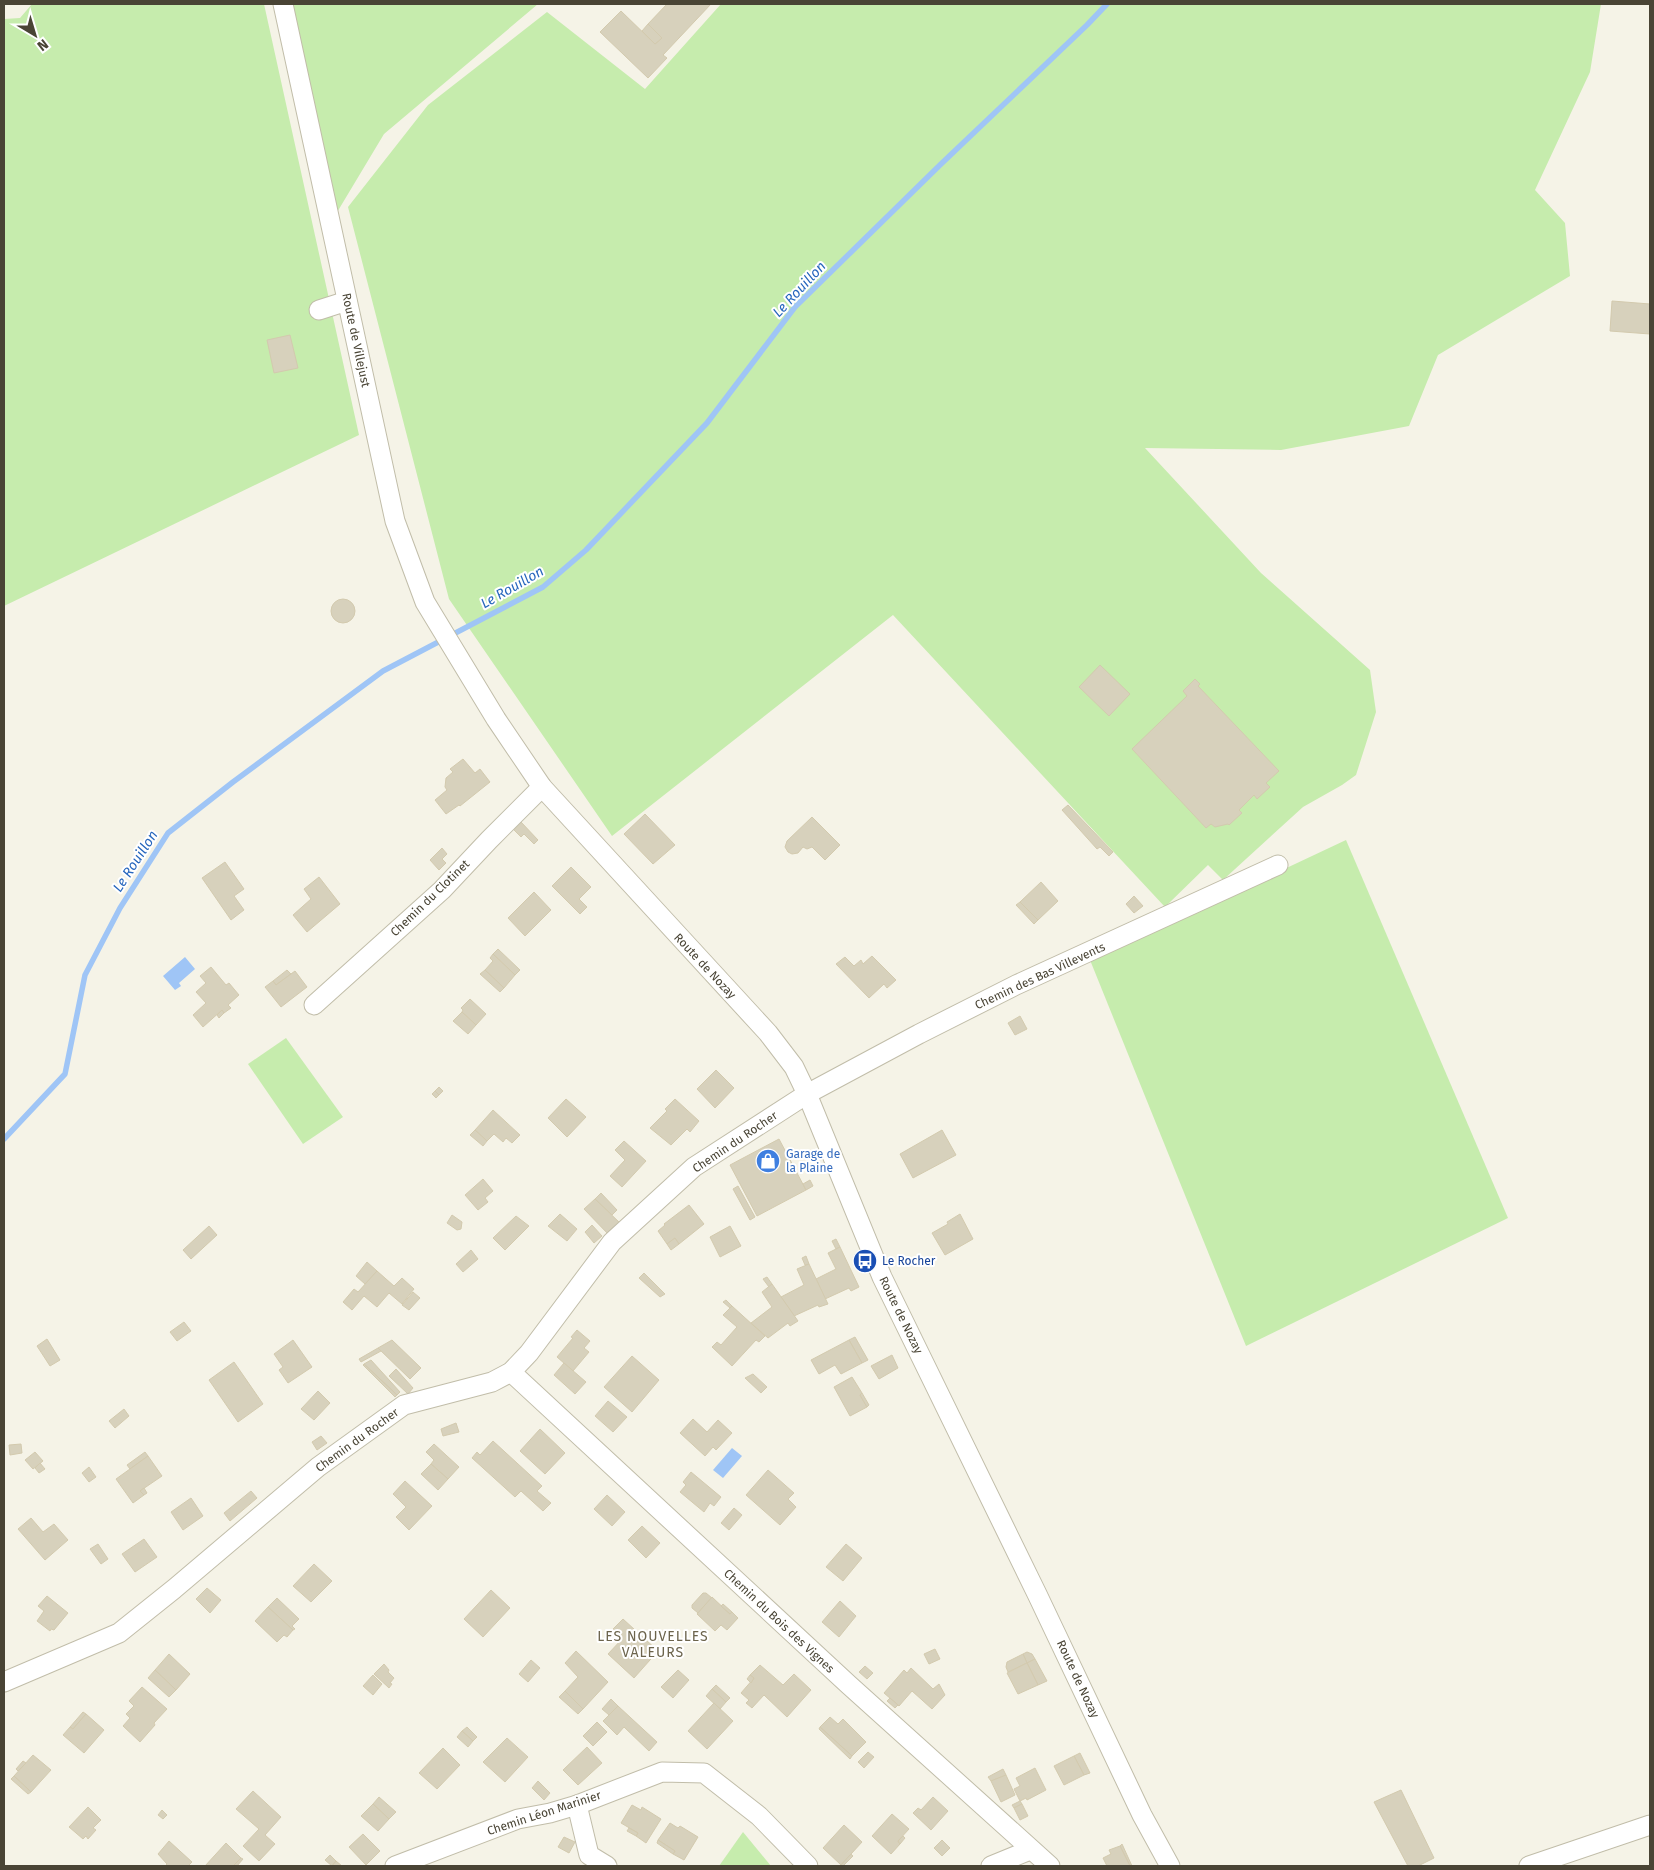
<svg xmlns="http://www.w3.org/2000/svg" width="1654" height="1870" font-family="'Fira Sans',sans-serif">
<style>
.green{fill:#c6ecad}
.water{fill:#9fc5f6}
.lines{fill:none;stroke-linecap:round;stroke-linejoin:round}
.stream{stroke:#9fc5f6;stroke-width:5.5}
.building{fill:#d7d1bc;stroke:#d3caae}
.minor-casing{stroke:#c1bda9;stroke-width:21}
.minor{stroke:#fff;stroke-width:19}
.labels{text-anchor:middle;stroke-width:4;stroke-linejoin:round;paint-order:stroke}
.street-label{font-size:12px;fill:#494435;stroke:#fff}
.shop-label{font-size:12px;fill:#366cbe;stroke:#fff;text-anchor:start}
.transit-label{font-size:12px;fill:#164399;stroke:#fff;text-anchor:start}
.water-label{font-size:14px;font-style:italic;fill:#2666bd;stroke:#fff}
.neighbourhood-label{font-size:14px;letter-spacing:1px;fill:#6c644c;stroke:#fff}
</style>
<rect width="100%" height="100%" fill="#f5f3e7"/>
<g class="green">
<polygon points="32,4 264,4 359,435 4,606 4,19 20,18"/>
<polygon points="286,4 538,4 384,134 336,214"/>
<polygon points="721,4 1601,4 1590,72 1535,190 1565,223 1570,276 1438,355 1409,426 1281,450 1145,448 1261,573 1370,670 1376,712 1356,775 1342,785 1303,807 1223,880 1208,865 1165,907 893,615 612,836 449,599 348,207 428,105 547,12 645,89"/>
<polygon points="1346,840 1508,1218 1246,1346 1090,960"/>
<polygon points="286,1038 343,1117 303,1144 248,1064"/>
<polygon points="743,1832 771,1866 719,1866"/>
</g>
<g class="water">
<polygon points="185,957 195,969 179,983 181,986 175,990 163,976"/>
<polygon points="732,1448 742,1456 723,1478 713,1470"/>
</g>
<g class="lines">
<polyline class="stream" points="4,1139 65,1074 85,975 120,908 168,833 233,782 383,671 543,587 586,550 707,423 795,307 941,164 1087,25 1107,4"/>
</g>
<g class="building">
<polygon points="667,4 711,4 663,55 667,58 648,78 600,32 621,11 655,44 662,38 648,24"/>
<polygon points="648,24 662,38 655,44 642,31"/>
<polygon points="1612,301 1650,304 1650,334 1610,331"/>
<polygon points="290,335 298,368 274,373 267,340"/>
<circle cx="343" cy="611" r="12"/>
<polygon points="1100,665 1130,694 1109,716 1079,687"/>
<polygon points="1195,679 1200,684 1198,686 1279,771 1266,783 1270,787 1257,799 1254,795 1239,810 1242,813 1229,825 1228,824 1215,827 1211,824 1206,828 1132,749 1187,696 1183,691"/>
<polygon points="463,759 475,773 480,769 490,782 460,806 459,805 446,814 435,800 447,790 445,787 446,778 453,772 450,769"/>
<polygon points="1068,805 1113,852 1109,856 1100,847 1097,849 1062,810"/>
<polygon points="645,814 675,845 653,864 624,834"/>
<polygon points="812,817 840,845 825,860 812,847 807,849 803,847 798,853 792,854 788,852 785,847 787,841"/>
<polygon points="521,822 538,840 534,844 524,834 521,837 513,829"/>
<polygon points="442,848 447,854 442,859 446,863 439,870 430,860"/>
<polygon points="225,862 244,889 234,896 244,910 231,920 202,878"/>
<polygon points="571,867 591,887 579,899 587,907 580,914 552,886"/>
<polygon points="319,877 340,904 307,932 293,915 311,899 304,889"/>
<polygon points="1041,882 1058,901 1038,920 1020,902"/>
<polygon points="534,892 551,910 525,936 508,918"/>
<polygon points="1134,896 1143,906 1134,913 1126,904"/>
<polygon points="1020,902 1038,920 1034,924 1016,905"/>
<polygon points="498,949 520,970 515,975 493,954"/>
<polygon points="493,954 515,975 504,988 485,970 493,961 490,958"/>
<polygon points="872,956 896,980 887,988 884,984 869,998 836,964 845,957 854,966 861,960 863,964"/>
<polygon points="211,967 226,985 229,983 239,995 228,1005 231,1008 224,1013 222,1010 203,1027 193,1015 206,1003 196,992 206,983 200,976"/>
<polygon points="287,970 291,974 276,985 273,981"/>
<polygon points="485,970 504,988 500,992 480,974"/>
<polygon points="295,971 307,987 281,1007 265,987 273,981 276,985"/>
<polygon points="470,999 486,1014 476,1025 462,1012 463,1010 461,1008"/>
<polygon points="222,1010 224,1013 219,1018 217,1015"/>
<polygon points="462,1012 476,1025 468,1034 453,1021"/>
<polygon points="1020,1016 1027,1029 1015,1035 1008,1023"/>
<polygon points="716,1070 734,1088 715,1108 697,1089"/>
<polygon points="439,1087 443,1091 439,1095 435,1091"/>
<polygon points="435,1091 439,1095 436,1098 432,1094"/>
<polygon points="566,1099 586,1117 567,1137 548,1118"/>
<polygon points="675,1099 699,1121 690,1132 687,1129 671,1145 650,1128 667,1111 665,1109"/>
<polygon points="493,1110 520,1135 512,1143 506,1138 503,1142 494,1134 487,1141 475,1130"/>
<polygon points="475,1130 487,1141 483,1146 470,1135"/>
<polygon points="942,1130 956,1155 913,1178 900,1154"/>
<polygon points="779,1139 806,1190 757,1216 730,1165"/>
<polygon points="624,1141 646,1161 622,1187 610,1176 625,1160 615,1150"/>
<polygon points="483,1179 493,1191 485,1198 488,1202 478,1210 465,1195"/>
<polygon points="810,1180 813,1186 806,1190 803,1184"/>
<polygon points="738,1186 755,1217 750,1220 733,1189"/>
<polygon points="601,1193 617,1210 612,1215 595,1199"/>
<polygon points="595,1199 620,1223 609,1235 584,1209"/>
<polygon points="689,1205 704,1224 679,1244 675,1238 667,1244 658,1231 665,1225 664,1224"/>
<polygon points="560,1214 577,1229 567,1241 548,1226"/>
<polygon points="960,1214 973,1239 945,1255 932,1233 948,1224 947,1222"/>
<polygon points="452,1215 462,1222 461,1229 457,1230 447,1223"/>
<polygon points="516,1216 529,1226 505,1250 493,1238"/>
<polygon points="592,1225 602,1236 594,1243 585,1232"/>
<polygon points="209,1226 217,1235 191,1259 183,1250"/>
<polygon points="730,1226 741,1246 720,1257 710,1237"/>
<polygon points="675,1238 679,1244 671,1250 667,1244"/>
<polygon points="836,1239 840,1247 836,1249 832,1241"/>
<polygon points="840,1247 859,1287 851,1291 849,1288 825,1299 816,1279 836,1269 828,1253"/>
<polygon points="471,1250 478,1259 463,1272 456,1264"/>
<polygon points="806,1256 809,1264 805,1265 802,1258"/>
<polygon points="367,1262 377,1271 365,1284 356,1276"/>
<polygon points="809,1264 828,1304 819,1307 818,1305 794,1316 781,1297 804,1285 797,1269"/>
<polygon points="377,1271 394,1286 402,1278 414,1289 402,1304 389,1293 377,1307 364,1296 352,1310 343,1302 354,1289 358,1292"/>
<polygon points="644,1273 665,1294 660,1297 639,1278"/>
<polygon points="767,1277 772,1284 769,1287 763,1279"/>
<polygon points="772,1284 798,1321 790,1326 788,1323 768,1338 751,1323 772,1307 762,1292"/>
<polygon points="413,1292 420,1298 409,1310 402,1305"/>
<polygon points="726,1300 732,1306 730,1308 723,1302"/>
<polygon points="732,1306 765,1336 759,1342 756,1340 732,1366 712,1347 717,1342 721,1345 737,1327 723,1315"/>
<polygon points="184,1322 191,1331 177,1341 170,1332"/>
<polygon points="577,1330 590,1341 584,1348 589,1352 573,1371 557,1357 573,1338 571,1337"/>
<polygon points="855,1337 868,1360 862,1363 849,1340"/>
<polygon points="47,1339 60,1360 50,1366 37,1346"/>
<polygon points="293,1340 312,1367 288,1383 279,1370 283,1367 274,1354"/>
<polygon points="392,1340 421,1368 410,1379 378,1348"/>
<polygon points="849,1340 862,1363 841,1374 835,1365 819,1374 811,1360"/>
<polygon points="378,1348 381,1351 361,1362 359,1359"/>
<polygon points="892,1355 898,1368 879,1379 871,1366"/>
<polygon points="632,1356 659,1380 632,1412 604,1387"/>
<polygon points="371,1360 400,1392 397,1395 364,1364"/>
<polygon points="234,1362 263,1404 238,1422 209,1380"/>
<polygon points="564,1363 586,1382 575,1394 554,1375"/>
<polygon points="363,1365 364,1364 397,1395 395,1397"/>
<polygon points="396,1369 413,1388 408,1394 389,1376"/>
<polygon points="753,1374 767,1387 761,1393 745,1378"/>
<polygon points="852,1377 862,1393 860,1395 867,1407 850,1416 834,1387"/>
<polygon points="318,1391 330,1403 314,1420 301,1409"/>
<polygon points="862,1393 869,1405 867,1407 860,1395"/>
<polygon points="608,1401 627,1417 613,1432 595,1416"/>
<polygon points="124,1409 129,1416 115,1428 109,1421"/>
<polygon points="693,1419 707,1432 718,1420 732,1433 716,1450 713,1447 705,1456 680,1433"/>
<polygon points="456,1423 459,1432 443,1436 441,1429"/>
<polygon points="540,1429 565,1453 545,1474 520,1451"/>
<polygon points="321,1436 327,1443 317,1450 312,1442"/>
<polygon points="493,1441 542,1486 537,1491 551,1503 543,1511 521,1491 515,1497 472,1458 477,1452 480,1455"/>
<polygon points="21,1444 22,1453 10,1455 9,1445"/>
<polygon points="434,1444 459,1467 448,1479 431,1464 434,1460 426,1452"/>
<polygon points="35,1452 43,1461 33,1469 25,1460"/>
<polygon points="145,1452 148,1456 130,1469 127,1465"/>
<polygon points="148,1456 162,1476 140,1491 144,1495 133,1503 116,1479"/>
<polygon points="40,1463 45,1469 39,1473 35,1468"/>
<polygon points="431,1464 448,1479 438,1490 421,1474"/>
<polygon points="89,1467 96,1477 89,1482 82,1473"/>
<polygon points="768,1470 794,1493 788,1499 796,1507 780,1525 746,1495"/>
<polygon points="691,1472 721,1497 714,1506 710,1503 704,1512 680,1492 686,1485 683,1482"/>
<polygon points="405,1481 432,1506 409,1530 396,1517 406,1507 393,1494"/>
<polygon points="144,1488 147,1493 144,1495 140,1491"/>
<polygon points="251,1491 257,1498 230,1521 224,1513"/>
<polygon points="607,1495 625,1512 612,1526 594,1509"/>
<polygon points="191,1498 203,1516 183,1530 171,1512"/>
<polygon points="734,1508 742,1515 729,1530 721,1523"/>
<polygon points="31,1518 43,1532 54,1524 68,1540 45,1560 18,1529"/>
<polygon points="642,1526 660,1543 646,1558 628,1540"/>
<polygon points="144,1539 157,1557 135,1572 122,1554"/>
<polygon points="98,1544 108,1559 101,1564 90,1549"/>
<polygon points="846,1544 862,1558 843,1581 826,1567"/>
<polygon points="314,1564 332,1581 311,1602 293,1586"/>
<polygon points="207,1588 221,1600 210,1613 196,1599"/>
<polygon points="491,1590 510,1608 483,1637 464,1619"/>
<polygon points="703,1593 706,1593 712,1598 698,1613 692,1608 692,1605"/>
<polygon points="47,1596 68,1613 54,1630 51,1629 50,1631 37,1621 44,1611 38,1606"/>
<polygon points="712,1597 730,1614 732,1612 738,1618 727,1630 721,1625 715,1631 697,1614"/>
<polygon points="277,1598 299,1619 292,1626 295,1629 293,1630 268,1607"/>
<polygon points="840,1601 856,1616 839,1637 822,1622"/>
<polygon points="723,1604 732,1612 730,1614 721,1606"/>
<polygon points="268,1607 293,1630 287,1637 284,1635 277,1642 255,1621"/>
<polygon points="623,1619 658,1651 634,1678 608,1654 623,1638 613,1629"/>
<polygon points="935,1649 940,1659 929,1664 924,1654"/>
<polygon points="576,1651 608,1682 583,1709 565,1691 578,1677 565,1663"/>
<polygon points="1027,1652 1032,1654 1035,1659 1027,1663 1023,1654"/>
<polygon points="169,1654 190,1674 176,1690 155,1670"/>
<polygon points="1023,1654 1027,1663 1008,1672 1006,1667 1007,1662"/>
<polygon points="1035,1659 1047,1681 1038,1685 1027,1663"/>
<polygon points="531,1660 540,1668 528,1682 519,1674"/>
<polygon points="1027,1663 1038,1685 1018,1694 1007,1673"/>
<polygon points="384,1664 389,1670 388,1672 394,1678 390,1683 392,1684 389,1688 374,1674"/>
<polygon points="760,1665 783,1685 794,1674 811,1690 787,1717 764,1695 752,1708 746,1703 749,1700 741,1693 754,1678 750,1675"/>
<polygon points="865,1666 873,1673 867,1679 859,1672"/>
<polygon points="911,1668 933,1689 939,1684 945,1695 932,1709 912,1691 899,1706 884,1693 904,1670 907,1673"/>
<polygon points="155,1670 176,1690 169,1697 148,1678"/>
<polygon points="678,1670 689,1680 673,1698 661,1687"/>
<polygon points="373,1675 382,1684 373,1695 363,1686"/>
<polygon points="750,1675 754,1678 751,1683 747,1679"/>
<polygon points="716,1685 730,1698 726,1702 712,1689"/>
<polygon points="142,1687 167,1709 154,1723 155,1725 140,1742 123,1726 130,1718 126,1714 134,1706 129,1701"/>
<polygon points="712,1689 726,1702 720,1709 706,1696"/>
<polygon points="565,1691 583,1709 578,1714 559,1697"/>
<polygon points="890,1698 898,1705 895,1708 887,1701"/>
<polygon points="611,1699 618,1706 609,1715 602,1709"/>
<polygon points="714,1703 733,1721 707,1749 688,1731"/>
<polygon points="618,1706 657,1742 649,1751 624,1727 617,1735 603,1721"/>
<polygon points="83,1712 86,1714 73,1729 70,1727"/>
<polygon points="86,1714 104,1730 84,1753 63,1735 70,1727 73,1729"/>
<polygon points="830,1717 838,1724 843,1719 866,1742 852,1756 820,1727"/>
<polygon points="597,1722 607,1732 593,1746 583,1736"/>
<polygon points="467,1727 477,1737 473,1741 462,1731"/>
<polygon points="820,1727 852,1756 850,1759 819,1729"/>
<polygon points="462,1731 473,1741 468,1747 457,1737"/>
<polygon points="507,1738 528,1757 505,1782 483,1762"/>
<polygon points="587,1747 602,1763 578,1785 563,1770"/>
<polygon points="443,1748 460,1765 437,1789 419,1773"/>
<polygon points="868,1752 874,1757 864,1768 858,1762"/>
<polygon points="1080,1753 1090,1773 1084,1775 1074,1756"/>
<polygon points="33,1755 51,1770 31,1792 14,1776"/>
<polygon points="1074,1756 1084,1775 1064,1785 1054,1766"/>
<polygon points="23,1761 26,1763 18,1771 16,1769"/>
<polygon points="1035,1768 1046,1790 1027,1800 1026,1798 1020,1801 1014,1789 1020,1786 1016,1778"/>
<polygon points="1003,1769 1006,1775 991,1781 988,1777"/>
<polygon points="1006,1775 1015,1795 1001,1802 991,1781"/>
<polygon points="14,1776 31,1792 28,1794 11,1779"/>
<polygon points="538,1781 550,1793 544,1800 532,1788"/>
<polygon points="1401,1790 1434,1858 1418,1866 1408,1866 1374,1802"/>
<polygon points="253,1791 281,1817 265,1835 275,1844 259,1861 243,1846 259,1829 236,1809"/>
<polygon points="379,1797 396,1812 389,1819 373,1804"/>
<polygon points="933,1797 948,1811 931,1830 913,1813 918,1808 921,1810"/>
<polygon points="1020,1801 1022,1804 1014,1808 1012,1805"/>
<polygon points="373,1804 389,1819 378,1831 361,1816"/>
<polygon points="1022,1804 1028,1816 1020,1820 1014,1808"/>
<polygon points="632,1805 641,1810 642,1807 661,1819 646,1843 636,1836 638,1833 621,1823"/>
<polygon points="88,1807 101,1820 93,1828 96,1830 88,1839 86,1836 83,1839 69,1827"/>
<polygon points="162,1810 167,1815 163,1819 158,1815"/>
<polygon points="892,1814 909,1829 898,1841 900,1844 891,1854 872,1836"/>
<polygon points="670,1823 678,1828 680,1826 698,1837 684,1860 673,1854 675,1851 658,1840"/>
<polygon points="844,1825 862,1842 841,1865 823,1848"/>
<polygon points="629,1828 638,1833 636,1836 627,1831"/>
<polygon points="363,1834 380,1851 366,1865 349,1847"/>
<polygon points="903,1836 905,1838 900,1844 898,1841"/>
<polygon points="564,1837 575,1842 569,1853 558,1847"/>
<polygon points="658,1840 675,1851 673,1854 657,1843"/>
<polygon points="942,1840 950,1848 942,1856 934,1848"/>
<polygon points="169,1841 192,1862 188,1866 165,1866 167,1864 158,1854"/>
<polygon points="226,1843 241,1858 233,1866 205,1866"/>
<polygon points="1122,1844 1132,1866 1130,1866 1120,1846"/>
<polygon points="1120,1846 1130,1866 1107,1866 1103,1858 1111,1854 1109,1850"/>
<polygon points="851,1854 853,1856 843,1866 841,1865"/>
<polygon points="330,1855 336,1861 332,1866 325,1860"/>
<polygon points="241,1858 243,1859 237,1866 233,1866"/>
<polygon points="336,1861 342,1866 332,1866"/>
</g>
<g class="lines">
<g class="minor-casing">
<g id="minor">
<polyline points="283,4 395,521 425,602 496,719 542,787 768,1033 794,1067 807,1094 882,1277 1037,1594 1142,1815 1170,1866"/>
<polyline points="319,310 347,301"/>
<polyline points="314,1005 442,890 489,840 542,787"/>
<polyline points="511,1372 849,1685 1050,1866"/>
<polyline points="4,1682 119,1633 174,1589 318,1467 404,1405 492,1382 511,1372 529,1353 612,1242 694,1167 807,1094 919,1034 1016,985 1278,865"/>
<polyline points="577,1805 589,1855 607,1866"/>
<polyline points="395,1866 518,1819 550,1813 577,1805 662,1772 704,1773 759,1816 808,1866"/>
<polyline points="991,1866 1030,1850"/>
<polyline points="1529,1866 1650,1825"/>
</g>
</g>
<use href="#minor" class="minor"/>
</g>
<defs>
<g id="shop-disc" transform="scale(1.25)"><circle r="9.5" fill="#3f7fe0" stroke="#fff"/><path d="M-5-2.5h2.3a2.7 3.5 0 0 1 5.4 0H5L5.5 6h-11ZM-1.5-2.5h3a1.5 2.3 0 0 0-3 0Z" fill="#fff"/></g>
<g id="bus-disc" transform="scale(1.25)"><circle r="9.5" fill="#1a4fb4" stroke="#fff"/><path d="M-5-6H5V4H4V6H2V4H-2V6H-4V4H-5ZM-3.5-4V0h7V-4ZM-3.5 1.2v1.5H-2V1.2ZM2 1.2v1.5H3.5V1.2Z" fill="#fff"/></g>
</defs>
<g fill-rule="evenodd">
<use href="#shop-disc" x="768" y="1161"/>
<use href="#bus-disc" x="865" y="1261"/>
</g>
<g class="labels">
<g class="street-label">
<text transform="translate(356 340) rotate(78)" y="4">Route de Villejust</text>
<text transform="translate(430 898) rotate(-44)" y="4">Chemin du Clotinet</text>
<text transform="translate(705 966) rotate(47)" y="4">Route de Nozay</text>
<text transform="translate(1040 976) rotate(-25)" y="4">Chemin des Bas Villevents</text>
<text transform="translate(735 1142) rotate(-34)" y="4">Chemin du Rocher</text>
<text transform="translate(901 1315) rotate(64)" y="4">Route de Nozay</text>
<text transform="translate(357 1440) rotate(-36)" y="4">Chemin du Rocher</text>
<text transform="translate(779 1621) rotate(43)" y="4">Chemin du Bois des Vignes</text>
<text transform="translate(1078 1679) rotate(65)" y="4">Route de Nozay</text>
<text transform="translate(544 1813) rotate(-18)" y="4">Chemin Léon Marinier</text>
</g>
<g class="shop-label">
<text x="786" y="1158">Garage de<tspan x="786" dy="14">la Plaine</tspan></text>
</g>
<g class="transit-label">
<text x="882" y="1265">Le Rocher</text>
</g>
<g class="water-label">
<text transform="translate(799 289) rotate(-47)" y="5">Le Rouillon</text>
<text transform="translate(512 587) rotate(-30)" y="5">Le Rouillon</text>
<text transform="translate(135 861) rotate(-57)" y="5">Le Rouillon</text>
</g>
<g class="neighbourhood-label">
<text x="653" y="1641">LES NOUVELLES<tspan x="653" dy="16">VALEURS</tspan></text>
</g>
</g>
<rect width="1654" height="1870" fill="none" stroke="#494435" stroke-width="10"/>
<g transform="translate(35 35) rotate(142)" stroke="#ffffff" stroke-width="4" paint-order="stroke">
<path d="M0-4L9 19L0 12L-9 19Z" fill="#494435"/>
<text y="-8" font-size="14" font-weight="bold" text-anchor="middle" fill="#494435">N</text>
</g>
</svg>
